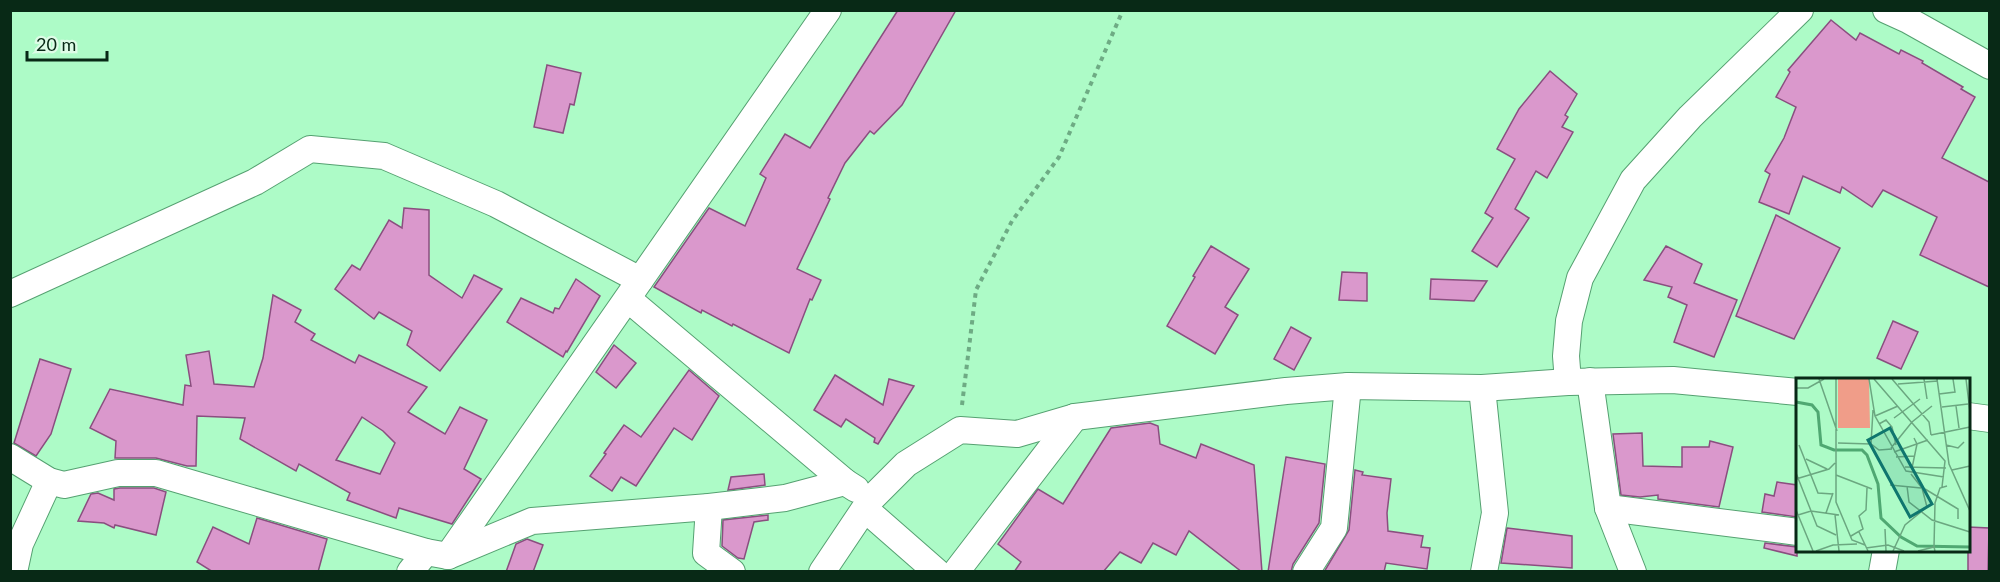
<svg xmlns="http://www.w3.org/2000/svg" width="2000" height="582" font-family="Lato,sans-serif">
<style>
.building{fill:#da98cc;stroke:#8a4e7f;stroke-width:1.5;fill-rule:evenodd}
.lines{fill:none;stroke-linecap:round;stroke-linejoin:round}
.minor-casing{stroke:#55a171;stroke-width:28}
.path{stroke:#6eab84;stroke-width:4;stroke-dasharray:4.5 4.5;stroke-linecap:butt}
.minor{stroke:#fff;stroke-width:26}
.inset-river{fill:none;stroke:#4fa872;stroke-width:3}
.inset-road{fill:none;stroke:#6ba780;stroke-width:1.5}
.view{fill:#0f766e;fill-opacity:0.15;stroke:#0f766e;stroke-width:3}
.inset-edge{fill:none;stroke:#082916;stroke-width:3}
</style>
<rect width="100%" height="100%" fill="#adfbc7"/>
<g class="building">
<polygon points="898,10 956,10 902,105 874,134 870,131 845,163 828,198 830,199 797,269 821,280 812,300 810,299 789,353 733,324 732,326 702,310 701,313 654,287 709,208 745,226 766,178 760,174 785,134 810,148"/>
<polygon points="1831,20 1856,40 1860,33 1899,54 1901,50 1923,61 1922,63 1963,87 1961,89 1975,97 1942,158 1989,182 1989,287 1920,255 1937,217 1883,190 1872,207 1842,187 1840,193 1803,176 1789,214 1759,202 1770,174 1765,171 1784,138 1796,107 1776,97 1790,72 1788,70"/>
<polygon points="547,65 581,73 574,105 570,104 563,133 534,127"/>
<polygon points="1550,71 1577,94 1565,115 1568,117 1562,127 1573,132 1547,178 1536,171 1515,209 1529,218 1497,267 1472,251 1493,218 1485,213 1515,159 1497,149 1519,109"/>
<polygon points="404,208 429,210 429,275 462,298 474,275 502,289 440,371 407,345 412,331 379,312 374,319 335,289 352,265 360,270 389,220 402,228"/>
<polygon points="1776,215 1840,248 1794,339 1736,316"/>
<polygon points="1211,246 1249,269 1225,307 1238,315 1215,354 1167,326 1195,277 1193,276"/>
<polygon points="1666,246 1702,264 1694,283 1737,300 1714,357 1674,342 1687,305 1668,297 1672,287 1644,280"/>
<polygon points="1342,272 1367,273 1367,301 1339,300"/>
<polygon points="576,279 600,296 567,352 566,351 563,357 507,322 521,298 553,313 555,308 559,309"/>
<polygon points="1431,279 1487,281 1474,301 1430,299"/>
<path d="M273,295L301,310L295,322L315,334L311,340L355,363L359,355L427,387L408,412L445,434L460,407L487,420L464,469L481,479L452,524L399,508L396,518L347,500L350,493L299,464L296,471L240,439L245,418L197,416L196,466H187L156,458H115L116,441L90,428L110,389L183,405L185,385L191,386L186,355L209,351L214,384L254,387L263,358ZM362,417L383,431L395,443L380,474L336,460Z"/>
<polygon points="1893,321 1918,332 1901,369 1877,358"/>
<polygon points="1291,327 1311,338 1294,370 1274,359"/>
<polygon points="614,345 636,363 616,388 596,372"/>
<polygon points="40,359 71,369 51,434 36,456 14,443"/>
<polygon points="689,370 719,396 692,440 674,428 636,486 621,477 612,491 590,476 606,454 604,453 624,425 641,437"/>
<polygon points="835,375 883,405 889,379 914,386 878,444 874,442 875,438 846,419 841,427 814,410"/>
<polygon points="1150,423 1158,426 1160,444 1196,458 1201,444 1254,465 1262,572 1242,572 1189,531 1176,555 1153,543 1141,563 1120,552 1103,572 1014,572 1021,562 998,544 1038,489 1063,504 1111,428"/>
<polygon points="1642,433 1643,466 1682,467 1682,447 1709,447 1710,441 1733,447 1719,507 1658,499 1658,495 1640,497 1621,495 1613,434"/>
<polygon points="1286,457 1325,464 1319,523 1293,564 1291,572 1268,572"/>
<polygon points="1355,470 1363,472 1362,475 1391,479 1387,513 1388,531 1423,536 1421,547 1430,548 1427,569 1386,563 1384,572 1324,572 1349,530"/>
<polygon points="764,474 765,485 728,490 731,477"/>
<polygon points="1777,482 1797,485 1797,517 1762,512 1765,494 1774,496"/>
<polygon points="120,488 154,488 166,492 156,535 115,525 114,528 104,523 78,521 91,494 98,493 114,500 114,489"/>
<polygon points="768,515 768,520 754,522 744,559 738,558 722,546 723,520"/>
<polygon points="257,518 327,539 318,572 213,572 197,562 213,527 249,544"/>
<polygon points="1968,527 1989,528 1988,572 1968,572"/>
<polygon points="1507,528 1572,536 1572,568 1501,563"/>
<polygon points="527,539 543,545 533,572 506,572 516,544"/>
<polygon points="1765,543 1797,547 1797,556 1764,548"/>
</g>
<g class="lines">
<g class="minor-casing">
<g id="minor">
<polyline points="1886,10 1908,20 1990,66"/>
<polyline points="10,294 255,182 310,149 384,156 496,204 640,280"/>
<polyline points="628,299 845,482 856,489"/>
<polyline points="1590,381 1608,508 1633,572"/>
<polyline points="1568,382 1566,356 1569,321 1580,278 1633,180 1690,117 1800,10"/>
<polyline points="1482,388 1495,513 1484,572"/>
<polyline points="1968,416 1990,419"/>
<polyline points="10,457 49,481 64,485 118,473 156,473 426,552 448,556 532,521 709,507 785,498 845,482"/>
<polyline points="709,507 706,553 732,572"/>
<polyline points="1608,508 1798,532"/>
<polyline points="865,509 937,572"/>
<polyline points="448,556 828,10"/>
<polyline points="14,572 20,544 49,481"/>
<polyline points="410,572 426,552"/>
<polyline points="822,572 871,499 906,464 960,430 1017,434 1075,417 1286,391 1348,386 1482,388 1568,382 1673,380 1798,392"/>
<polyline points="956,572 1075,417"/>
<polyline points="1306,572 1334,528 1348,386"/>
<polyline points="1882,572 1886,550"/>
</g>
</g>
<polyline class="path" points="962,405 976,290 1012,221 1059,157 1123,10"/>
<use href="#minor" class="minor"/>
</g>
<g transform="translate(1796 378)">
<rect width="174" height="174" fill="#adfbc7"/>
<path d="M42,1H73L74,50H42Z" fill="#f09d89"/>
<path class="inset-river" d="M0,24L16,27L22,34L25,67L38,72H66L71,77L82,106L85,140L105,159L121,168L174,169"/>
<path class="inset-road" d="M23,1L41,53M40,1V124L56,162L69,167M73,1L79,38L110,93L148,99M78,1L149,83L146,109M96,1L133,44L135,57M128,1L131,21M141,1L153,86L174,133M170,1L174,34M102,6L142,3M0,10H12L28,1M143,16L159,14L157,1M160,28L163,50M146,29L172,26M79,38L102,28M98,40L124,21M83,46L90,42L96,49L100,67M135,57L174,49M42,65L75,66L83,72L96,71M75,66L77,32M3,67L22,115L37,116M150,67L162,70L168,64M95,70L116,44L136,28M98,74L132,62M100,79L118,78M10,81L31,91M109,89L150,90M116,90L121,66L118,60M156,92L174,88M0,95L21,148L40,157M40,97L76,111M0,101L33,91L39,85M94,107L125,110M111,108L113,124L136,142L174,154M129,111L162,131V141M0,132L17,173M30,135L37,115M2,137L15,133L43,137M39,137L43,173M89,151L90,173M63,154L72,173M55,158L67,151L63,138L70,132L71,110M138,169L139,125L144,110L151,108M70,170L92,167L108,173M20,173L37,167L61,166M97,173L109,147L131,129L126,110L115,96M122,173L138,169L139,173"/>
<path class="view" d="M94,50L136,126L114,139L72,62Z"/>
<rect width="174" height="174" class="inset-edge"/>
</g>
<rect width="2000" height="582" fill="none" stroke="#082916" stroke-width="24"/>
<path d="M27 51v9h80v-9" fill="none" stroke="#082916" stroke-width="3"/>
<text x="36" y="51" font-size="18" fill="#082916" stroke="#defce7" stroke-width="4.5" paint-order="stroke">20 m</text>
</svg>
